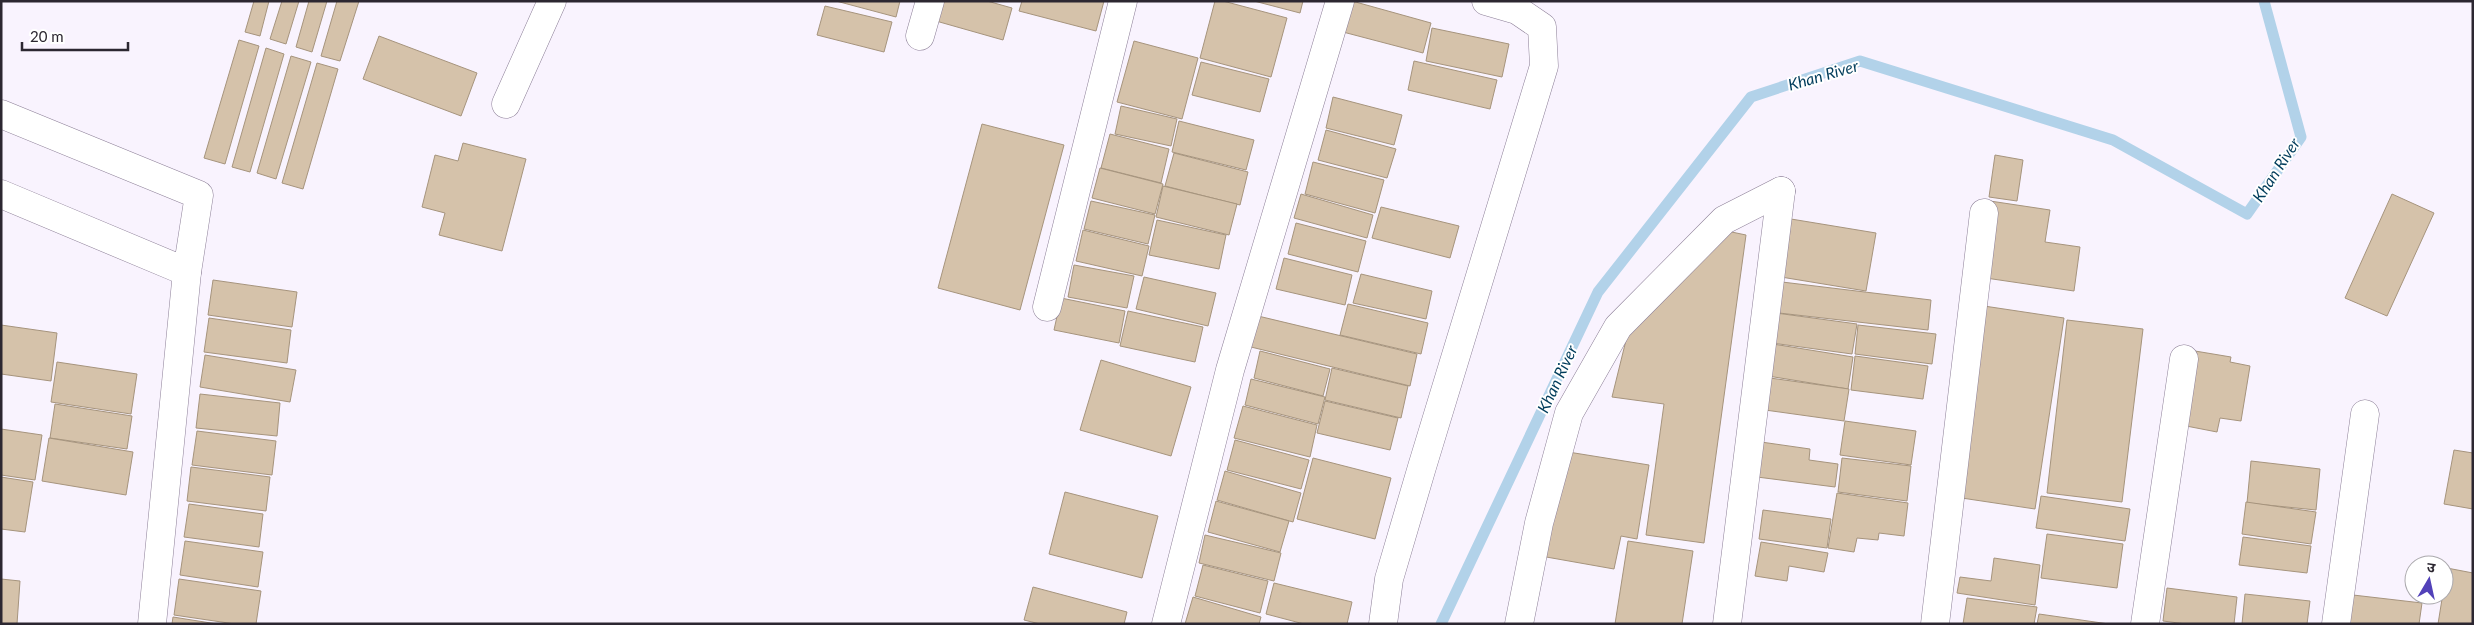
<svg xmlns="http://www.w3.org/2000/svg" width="2474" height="625" font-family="Lato,'Noto Sans Devanagari',sans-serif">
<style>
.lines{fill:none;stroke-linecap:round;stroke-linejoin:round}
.stream{stroke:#b2d2e9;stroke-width:11}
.building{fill:#d5c2aa;stroke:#a6947d}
.minor-casing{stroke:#8c7f97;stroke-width:29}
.minor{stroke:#fff;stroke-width:28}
.labels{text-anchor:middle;stroke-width:4;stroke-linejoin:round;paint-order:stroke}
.water-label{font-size:16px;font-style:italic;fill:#003c5b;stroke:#fff}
</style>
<rect width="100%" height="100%" fill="#f9f3fe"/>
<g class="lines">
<polyline class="stream" points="1441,624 1598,292 1751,97 1860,61 2113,140 2247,214 2301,137 2264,1"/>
</g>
<g class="building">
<polygon points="254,1 269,1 260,36 245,32"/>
<polygon points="282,1 299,1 286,44 270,39"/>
<polygon points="309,1 327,1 312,52 296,47"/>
<polygon points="337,1 359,1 340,61 321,56"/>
<polygon points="836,1 900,1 896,17"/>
<polygon points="942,1 987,1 1012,8 1003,40 936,21"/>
<polygon points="1022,1 1104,1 1096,31 1019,11"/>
<polygon points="1215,1 1223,1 1287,18 1271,77 1200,58"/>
<polygon points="1254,1 1303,1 1300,13"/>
<polygon points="1352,1 1431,23 1423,53 1343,32"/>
<polygon points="825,6 892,22 884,52 817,35"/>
<polygon points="1432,28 1509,44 1502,77 1426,61"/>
<polygon points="379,36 477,73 461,116 363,79"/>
<polygon points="239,40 259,46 225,164 204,158"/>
<polygon points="1134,41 1198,58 1182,119 1117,102"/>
<polygon points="266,48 284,54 250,172 232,167"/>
<polygon points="291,56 311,62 276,179 257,173"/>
<polygon points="1414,61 1497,80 1490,109 1408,90"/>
<polygon points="1201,62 1269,79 1260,112 1192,95"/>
<polygon points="317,63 338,69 303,189 282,183"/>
<polygon points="1333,97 1402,115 1394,145 1326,128"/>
<polygon points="1121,106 1177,119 1171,146 1115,134"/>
<polygon points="1179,121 1254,140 1246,170 1172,152"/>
<polygon points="982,124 1064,145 1020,310 938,288"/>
<polygon points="1326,130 1396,149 1387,178 1318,160"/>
<polygon points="1110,134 1169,149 1161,183 1101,168"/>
<polygon points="463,143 526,159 502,251 439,235 445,213 422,207 435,155 458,161"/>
<polygon points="1174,153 1248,172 1240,205 1165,186"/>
<polygon points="1995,155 2023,160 2017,201 1989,197"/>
<polygon points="1313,162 1384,180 1375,213 1305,194"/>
<polygon points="1100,168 1163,184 1155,214 1092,198"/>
<polygon points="1163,186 1237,204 1229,235 1156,217"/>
<polygon points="1301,194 1373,215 1367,238 1294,218"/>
<polygon points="2392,194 2434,213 2387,316 2345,298"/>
<polygon points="1091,201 1155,215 1148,244 1084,229"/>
<polygon points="1990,201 2050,210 2045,242 2080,247 2074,291 1979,277"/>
<polygon points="1381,207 1459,226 1450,258 1372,238"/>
<polygon points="1791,219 1876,233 1866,291 1781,277"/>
<polygon points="1157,220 1226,235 1219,269 1149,255"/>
<polygon points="1296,223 1366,241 1358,272 1288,254"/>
<polygon points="1083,230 1149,246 1142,276 1076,261"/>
<polygon points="1722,230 1746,235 1704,543 1646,535 1664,404 1612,397 1630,324"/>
<polygon points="1284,258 1352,275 1345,305 1276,289"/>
<polygon points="1074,265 1134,276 1127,308 1068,297"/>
<polygon points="1361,274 1432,291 1426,319 1353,303"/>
<polygon points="1144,277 1216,293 1208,326 1136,309"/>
<polygon points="213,280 297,292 292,327 208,315"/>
<polygon points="1782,282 1931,300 1928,330 1779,313"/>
<polygon points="1061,298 1125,311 1119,343 1054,330"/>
<polygon points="1348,304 1428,323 1421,354 1340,335"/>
<polygon points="1984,306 2064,318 2035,509 1955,497"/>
<polygon points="1128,311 1203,327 1195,362 1120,346"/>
<polygon points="1776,313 1857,324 1852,354 1772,343"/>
<polygon points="1258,316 1417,354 1410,386 1251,347"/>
<polygon points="209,318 291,330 287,363 204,352"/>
<polygon points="2067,320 2143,329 2122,502 2047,493"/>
<polygon points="1,325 57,333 51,381 1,374"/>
<polygon points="1858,325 1936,334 1932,364 1855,354"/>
<polygon points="1773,344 1853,357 1848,389 1768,376"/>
<polygon points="2189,350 2231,357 2230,362 2250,366 2241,421 2220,418 2217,432 2176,424"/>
<polygon points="1260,351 1330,369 1323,396 1254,378"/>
<polygon points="205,355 296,370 290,402 200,387"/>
<polygon points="1855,356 1928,366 1923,399 1851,390"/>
<polygon points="1101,360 1191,387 1171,456 1080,430"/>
<polygon points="57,362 137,374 131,414 51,402"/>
<polygon points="1332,368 1408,386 1401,418 1325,400"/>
<polygon points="1770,378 1849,389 1844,421 1765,410"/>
<polygon points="1251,379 1325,397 1318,424 1245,405"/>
<polygon points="200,394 280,403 277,436 196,428"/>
<polygon points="1325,401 1398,418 1390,450 1317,433"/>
<polygon points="55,404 132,416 127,449 50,438"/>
<polygon points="1243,406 1317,425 1310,457 1234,438"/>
<polygon points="1845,421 1916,431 1911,465 1840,455"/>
<polygon points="1,429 42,435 35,480 1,475"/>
<polygon points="197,431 276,441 272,475 192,465"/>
<polygon points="49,438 133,452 126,495 42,481"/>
<polygon points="1235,440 1309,460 1301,489 1227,470"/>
<polygon points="1761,442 1810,449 1809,460 1838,464 1835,487 1757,477"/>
<polygon points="2454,450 2473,453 2473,509 2444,504"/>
<polygon points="1562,451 1649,465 1637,539 1621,536 1614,569 1535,555"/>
<polygon points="1313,458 1391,478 1375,539 1297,519"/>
<polygon points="1842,458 1911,466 1907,501 1838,492"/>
<polygon points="2251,461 2320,469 2316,510 2247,503"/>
<polygon points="191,467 270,477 266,511 187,501"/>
<polygon points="1225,471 1301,493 1293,522 1217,500"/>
<polygon points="1,477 33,482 25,532 1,529"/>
<polygon points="1065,492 1158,516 1142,578 1049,554"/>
<polygon points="1837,493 1908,503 1904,536 1879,533 1878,540 1857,538 1854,552 1828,548"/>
<polygon points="2041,496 2130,509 2125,541 2036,528"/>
<polygon points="1216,501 1289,521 1280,552 1208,532"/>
<polygon points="2246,502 2316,512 2311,544 2242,534"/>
<polygon points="189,504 263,514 259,547 184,537"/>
<polygon points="1763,510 1831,519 1827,548 1759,539"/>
<polygon points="2047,534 2123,544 2117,588 2041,578"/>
<polygon points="1205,535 1281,553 1274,581 1199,563"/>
<polygon points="2243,537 2311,546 2307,573 2239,565"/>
<polygon points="185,541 263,552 258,587 180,575"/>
<polygon points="1628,541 1693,551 1682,624 1615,624"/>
<polygon points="1761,542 1828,553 1824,572 1789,566 1787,581 1755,576"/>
<polygon points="1994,558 2040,565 2035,605 1957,593 1960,577 1991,581"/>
<polygon points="1203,565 1268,581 1260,613 1195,596"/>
<polygon points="2447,568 2473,573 2473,624 2438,624"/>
<polygon points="1,579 20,581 17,624 1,624"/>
<polygon points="179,579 261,591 256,624 235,624 174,615"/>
<polygon points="1274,583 1352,602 1347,624 1304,624 1266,614"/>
<polygon points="1033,587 1127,612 1124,624 1040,624 1024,620"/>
<polygon points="2167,588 2237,597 2234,624 2186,624 2163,621"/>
<polygon points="2245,594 2310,601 2307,624 2242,624"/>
<polygon points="2353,595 2422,603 2419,624 2349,624"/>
<polygon points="1193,597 1261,617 1259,624 1185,624"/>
<polygon points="1967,598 2037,607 2034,624 1963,624"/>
<polygon points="2039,614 2109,624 2037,624"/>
<polygon points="173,617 217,624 172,624"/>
</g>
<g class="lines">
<g class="minor-casing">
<g id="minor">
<polyline points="920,36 930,1"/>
<polyline points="506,104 552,1"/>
<polyline points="1,114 199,195 187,272 1,194"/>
<polyline points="1047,307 1123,1"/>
<polyline points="152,624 187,272"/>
<polyline points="1166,624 1230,370 1340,1"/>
<polyline points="1383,624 1389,579 1422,467 1544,66 1542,27 1517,10 1486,1"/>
<polyline points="1519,624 1539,523 1569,413 1618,327 1724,220 1781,191"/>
<polyline points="1727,624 1781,191"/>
<polyline points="1935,624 1984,213"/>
<polyline points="2145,624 2184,359"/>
<polyline points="2336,624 2365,414"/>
</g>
</g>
<use href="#minor" class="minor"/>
</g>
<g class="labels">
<g class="water-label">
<text transform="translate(1823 75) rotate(-16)" y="6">Khan River</text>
<text transform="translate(2276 170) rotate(-57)" y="6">Khan River</text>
<text transform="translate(1557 379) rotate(-65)" y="6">Khan River</text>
</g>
</g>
<rect width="2474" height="625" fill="none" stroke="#2c2731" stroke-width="5"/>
<g transform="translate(2429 580) rotate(9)"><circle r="24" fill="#ffffff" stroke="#aba9ad"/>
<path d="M0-4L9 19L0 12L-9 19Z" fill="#5241b9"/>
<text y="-8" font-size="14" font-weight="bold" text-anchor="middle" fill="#2c2731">उ</text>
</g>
<path d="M22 42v8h106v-8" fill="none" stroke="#2c2731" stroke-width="2.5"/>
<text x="30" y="42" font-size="15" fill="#2c2731" stroke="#ffffff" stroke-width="4" paint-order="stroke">20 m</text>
</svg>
